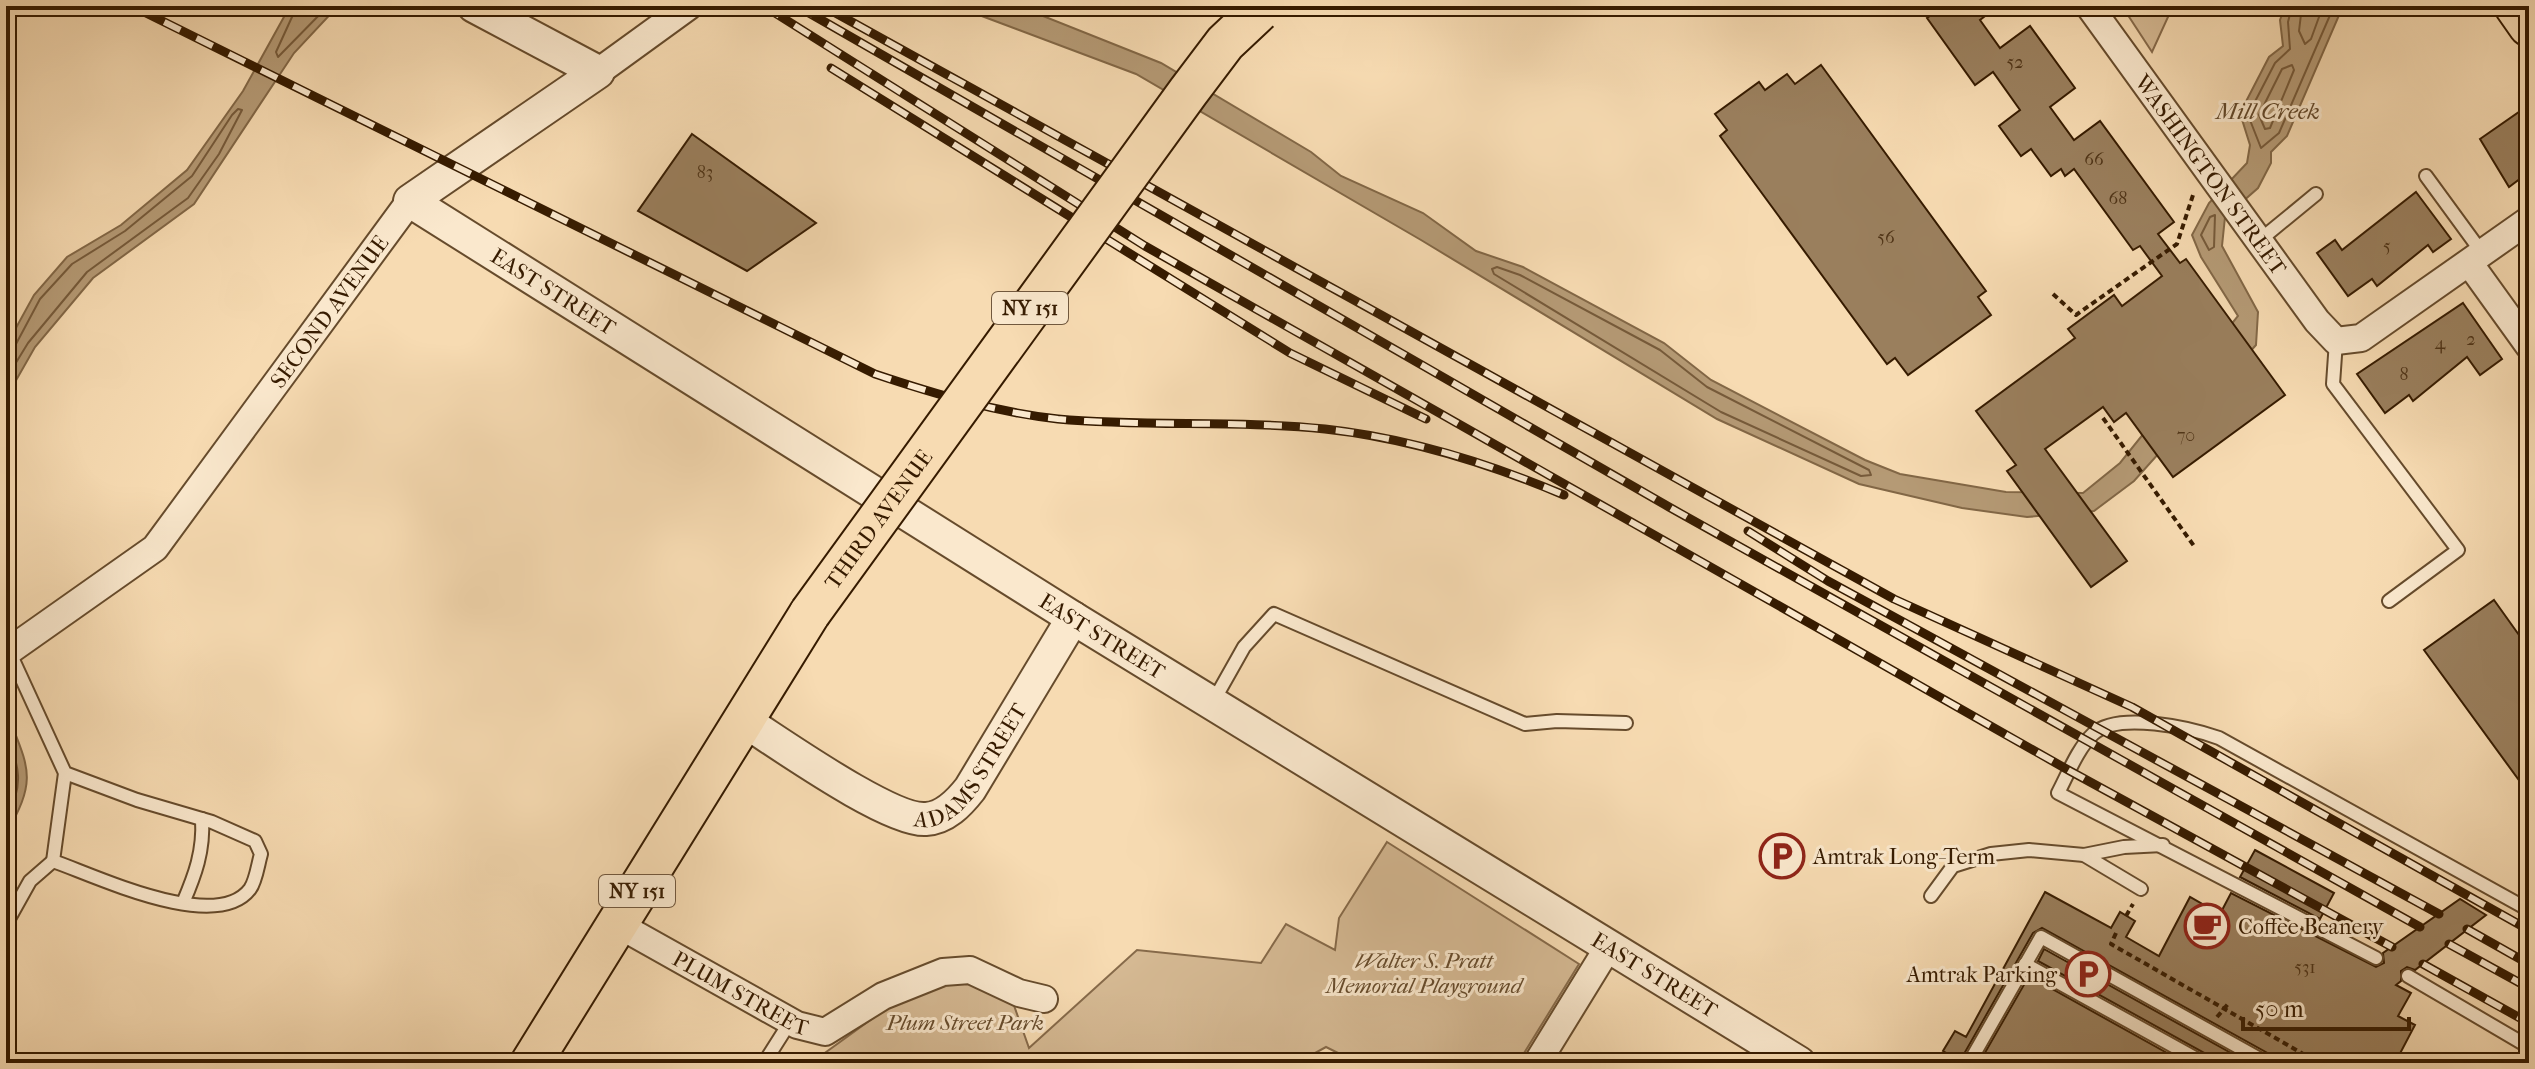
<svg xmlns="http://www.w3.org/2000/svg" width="2535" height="1069" font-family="'IM FELL French Canon',serif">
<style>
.green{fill:#d6ba94;stroke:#866a4a;stroke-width:2}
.water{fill:#b59a75;stroke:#826746;stroke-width:2}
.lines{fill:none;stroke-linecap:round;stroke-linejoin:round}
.shore{stroke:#765a3a;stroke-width:2}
.building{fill:#9a7f5d;stroke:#361b00;stroke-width:2}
.service-casing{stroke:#664b2c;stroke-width:16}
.minor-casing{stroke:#664b2c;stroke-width:30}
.tertiary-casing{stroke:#664b2c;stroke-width:36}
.primary-casing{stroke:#361b00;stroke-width:44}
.path{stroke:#361b00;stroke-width:4;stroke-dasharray:6 4;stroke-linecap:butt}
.service{stroke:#fae8cd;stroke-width:12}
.minor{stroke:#fae8cd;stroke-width:26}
.tertiary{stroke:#fae8cd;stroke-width:32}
.primary{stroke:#f7dbb2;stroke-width:40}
.rail-casing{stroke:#361b00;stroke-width:9}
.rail{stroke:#fae8cd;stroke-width:6;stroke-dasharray:18;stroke-linecap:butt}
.primary-bridge-casing{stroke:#361b00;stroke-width:44;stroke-linecap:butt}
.primary-bridge{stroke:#f7dbb2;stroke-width:40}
.labels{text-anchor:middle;stroke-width:6;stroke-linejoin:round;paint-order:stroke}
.number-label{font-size:18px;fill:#4f3417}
.shield{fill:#fae8cd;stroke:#71583e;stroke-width:2}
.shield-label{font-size:20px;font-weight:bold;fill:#361b00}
.street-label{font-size:22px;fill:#361b00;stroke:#fae8cd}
.poi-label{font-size:22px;fill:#361b00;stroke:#fae8cd;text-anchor:start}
.park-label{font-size:22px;font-style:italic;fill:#664b2c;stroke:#fae8cd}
.water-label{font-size:24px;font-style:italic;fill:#624729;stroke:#fae8cd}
</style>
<rect width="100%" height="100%" fill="#f7dbb2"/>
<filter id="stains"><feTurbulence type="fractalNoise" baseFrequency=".0025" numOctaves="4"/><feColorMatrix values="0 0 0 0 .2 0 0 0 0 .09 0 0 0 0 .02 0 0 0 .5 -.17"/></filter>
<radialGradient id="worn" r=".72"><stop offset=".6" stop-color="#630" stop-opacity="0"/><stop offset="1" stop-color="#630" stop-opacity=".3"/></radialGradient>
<g class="green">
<polygon points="2122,6 2173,6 2152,52"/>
<polygon points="1387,842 1579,964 1518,1063 1358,1063 1326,1047 1297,1063 811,1063 902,997 933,983 971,979 1011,997 1029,1048 1137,950 1261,963 1286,924 1335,950 1339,918"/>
</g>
<g class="water">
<polygon points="290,6 338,6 294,53 194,204 93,278 35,347 6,398 6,346 34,295 67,257 121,225 187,170 243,91"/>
<polygon points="955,6 1018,6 1161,63 1311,152 1341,176 1423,213 1476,251 1523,267 1664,343 1711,380 1865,460 1900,474 2006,492 2083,493 2120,463 2238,316 2201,257 2192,235 2209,203 2247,163 2250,145 2240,113 2269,57 2283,46 2280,20 2285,6 2343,6 2287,136 2271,152 2271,163 2258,188 2225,217 2222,246 2258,312 2256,345 2134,481 2094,511 2027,517 1962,508 1859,484 1717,419 1421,240 1136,74"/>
<path d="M6,710C28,768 39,777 6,834Z"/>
</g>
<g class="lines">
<g class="shore">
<polyline points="297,6 276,52 278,57 328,6"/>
<polyline points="2292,6 2288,22 2290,49 2275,63 2248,115 2261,148 2279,133 2334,6"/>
<polyline points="2302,6 2299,31 2305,44 2311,39 2323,6"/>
<polygon points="2292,65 2294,70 2270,128 2265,129 2259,115 2282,69"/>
<polygon points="2215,215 2214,247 2209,250 2201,235 2210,217"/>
<polygon points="1497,267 1520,275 1660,350 1707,387 1869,470 1871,475 1861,476 1721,412 1494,274 1492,269"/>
<polyline points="6,348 16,344 40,299 72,264 125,231 192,176 232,115 238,109 242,110 219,154 188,198 87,272 28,343 6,379"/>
<path d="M6,733C19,767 25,784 6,818"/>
</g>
</g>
<g class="building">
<polygon points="1944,6 1998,6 1980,20 2000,48 2030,26 2075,88 2050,107 2074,140 2100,121 2174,222 2158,234 2180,263 2186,259 2285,395 2173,477 2126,413 2114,422 2103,407 2045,449 2127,561 2091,587 2007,471 2016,465 1976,411 2075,338 2068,329 2114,295 2122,306 2162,276 2140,246 2133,250 2074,169 2065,176 2061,169 2051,176 2031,149 2021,156 1999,126 2020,110 1993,72 1975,85 1927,18"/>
<polygon points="1821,65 1986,291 1978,297 1991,315 1908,375 1895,358 1887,364 1720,136 1727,130 1715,114 1759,82 1765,90 1787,74 1795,84"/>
<polygon points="2529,105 2529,172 2509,187 2480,139"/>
<polygon points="692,134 816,223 747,271 638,211"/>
<polygon points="2416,192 2451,239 2433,252 2428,245 2377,286 2372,279 2348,296 2317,253 2335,240 2342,250"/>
<polygon points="2463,303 2502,359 2480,375 2467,357 2413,401 2409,395 2385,413 2357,374"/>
<polygon points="2494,600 2529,649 2529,794 2424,650"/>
<polygon points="2255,850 2334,893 2320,919 2240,877"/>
<polygon points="2045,892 2111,928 2120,912 2135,921 2126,937 2159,956 2190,897 2220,914 2231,893 2376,967 2384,963 2383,953 2460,899 2486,915 2415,970 2407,967 2401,971 2401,981 2396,985 2411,993 2398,1016 2415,1025 2395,1063 2276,1063 2271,1055 2042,928 2033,933 1960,1061 1943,1051 1955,1031 1966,1037"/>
<polygon points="2044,949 2249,1063 2213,1063 2208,1055 2038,961"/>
<polygon points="2029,976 2185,1063 1979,1063"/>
</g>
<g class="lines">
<g class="service-casing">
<g id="service">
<polyline points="2426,176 2483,254"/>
<polyline points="2260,240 2316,194"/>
<polyline points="2336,341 2333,384 2458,550 2389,601"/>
<path d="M9,651L65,773L53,861C96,876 216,934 250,889C256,881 258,864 261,854L255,841L212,822L137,800L65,773"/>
<polyline points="1213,702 1244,647 1274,614 1525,724 1557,721 1626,723"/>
<polyline points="2084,855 2124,847 2163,845"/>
<polyline points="1931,896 1953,866 1991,854 2029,850 2084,855 2141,889"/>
<path d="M183,903C195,875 204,851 202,819"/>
<polyline points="6,924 30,881 53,861"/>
<path d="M2376,958L2058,793C2068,774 2078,748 2093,734C2118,711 2191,728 2219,738L2529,910"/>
<polyline points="2025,964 2204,1063"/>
<polyline points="2408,976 2529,1047"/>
<polyline points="764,1063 790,1022"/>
<polyline points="1969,1063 2041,937 2267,1063"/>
</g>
</g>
<g class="minor-casing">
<g id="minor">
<path id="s1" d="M2089,6L2317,321L2336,341L2361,338L2529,220"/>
<polyline points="598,72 689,6"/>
<polyline points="2470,264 2529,346"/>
<path id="s2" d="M6,653L155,548L410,201"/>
<path id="s3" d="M617,924L797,1025L825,1032L883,996L943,972L970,970L1019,993L1044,999"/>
<polyline points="1537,1063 1609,946"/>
</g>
</g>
<g class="tertiary-casing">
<g id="tertiary">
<path id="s4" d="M474,6L598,72L410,201L1073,618L1799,1063"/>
<path id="s5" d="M743,720C778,742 890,822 926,819C945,818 959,803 970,789L1073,618"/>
</g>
</g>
<g class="primary-casing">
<g id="primary">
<polyline points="2515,6 2529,26"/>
<polyline points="531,1063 810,613"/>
</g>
</g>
<g class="path">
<polyline points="2053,294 2076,315 2177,244 2194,192"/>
<polyline points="2103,418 2194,546"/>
<polyline points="2126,916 2133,904"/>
<polyline points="2116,933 2111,944 2319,1063"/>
<polyline points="2217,1017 2228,1004"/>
<polyline points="2328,1063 2329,1059"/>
</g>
<use href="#service" class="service"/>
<use href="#minor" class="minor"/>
<use href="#tertiary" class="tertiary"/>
<use href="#primary" class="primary"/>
<g class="rail-casing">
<g id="rail">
<path d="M132,6L875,374C935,394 995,412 1058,419C1147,427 1237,420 1325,429C1409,438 1488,463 1564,495"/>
<polyline points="764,6 1145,246 2070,771 2392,947"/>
<polyline points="797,6 1669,507 2420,927"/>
<polyline points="823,6 1894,599 2132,707 2529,930"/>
<polyline points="831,68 1290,353 1426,419"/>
<polyline points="1748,531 1828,581 2439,914"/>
<polyline points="2467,929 2529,964"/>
<polyline points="2449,944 2529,988"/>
<polyline points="2423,964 2529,1023"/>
</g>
</g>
<use href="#rail" class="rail"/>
<g class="primary-bridge-casing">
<g id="primary-bridge">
<path id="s6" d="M810,613L1188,92L1225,43L1259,11"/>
</g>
</g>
<use href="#primary-bridge" class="primary-bridge"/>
</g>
<defs>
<g id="parking-ring" transform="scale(2.3)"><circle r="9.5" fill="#fae8cd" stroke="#8f2418" stroke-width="1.5"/><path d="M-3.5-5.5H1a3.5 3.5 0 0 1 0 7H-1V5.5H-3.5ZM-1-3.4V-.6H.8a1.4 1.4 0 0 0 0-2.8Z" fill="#8f2418"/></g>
<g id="cafe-ring" transform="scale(2.3)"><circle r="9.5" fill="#fae8cd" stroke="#8f2418" stroke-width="1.5"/><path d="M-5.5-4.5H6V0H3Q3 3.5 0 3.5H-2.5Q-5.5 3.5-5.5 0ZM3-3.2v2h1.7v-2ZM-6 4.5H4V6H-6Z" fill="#8f2418"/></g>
</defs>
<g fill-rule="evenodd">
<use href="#parking-ring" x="1782" y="856"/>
<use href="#cafe-ring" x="2207" y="926"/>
<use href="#parking-ring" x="2088" y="974"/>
</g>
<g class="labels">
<g class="number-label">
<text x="2015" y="68">52</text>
<text x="2094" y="165">66</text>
<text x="705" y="178">83</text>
<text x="2118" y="204">68</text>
<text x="1886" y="243">56</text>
<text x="2387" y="252">5</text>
<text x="2471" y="345">2</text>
<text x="2440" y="349">4</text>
<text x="2404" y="380">8</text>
<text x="2186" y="441">70</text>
<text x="2305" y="973">531</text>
</g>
<g class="shield">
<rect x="992" y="292" width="76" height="32" rx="6"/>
<rect x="599" y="875" width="76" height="32" rx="6"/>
</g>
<g class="shield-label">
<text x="1030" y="315">NY 151</text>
<text x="637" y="898">NY 151</text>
</g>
<g class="street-label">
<text dy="8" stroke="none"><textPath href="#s1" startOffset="208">WASHINGTON STREET</textPath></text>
<text dy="8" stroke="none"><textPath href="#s4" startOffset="538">EAST STREET</textPath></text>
<text dy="8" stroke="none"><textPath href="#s2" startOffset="476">SECOND AVENUE</textPath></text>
<text dy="8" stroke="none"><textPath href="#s6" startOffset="116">THIRD AVENUE</textPath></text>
<text dy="8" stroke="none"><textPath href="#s4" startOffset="1186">EAST STREET</textPath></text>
<text dy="8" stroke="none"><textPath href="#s5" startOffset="280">ADAMS STREET</textPath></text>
<text dy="8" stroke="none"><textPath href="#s4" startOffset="1834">EAST STREET</textPath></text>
<text dy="8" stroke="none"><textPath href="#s3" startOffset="142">PLUM STREET</textPath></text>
</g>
<g class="poi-label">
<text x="1813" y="864">Amtrak Long-Term</text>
<text x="2238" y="934">Coffee Beanery</text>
<text x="2057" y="982" text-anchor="end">Amtrak Parking</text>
</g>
<g class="park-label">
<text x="1424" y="968">Walter S. Pratt<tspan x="1424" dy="25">Memorial Playground</tspan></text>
<text x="965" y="1030">Plum Street Park</text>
</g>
<g class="water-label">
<text x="2268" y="119">Mill Creek</text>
</g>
</g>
<rect width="2535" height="1069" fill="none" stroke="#f7dbb2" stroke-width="32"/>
<rect x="8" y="8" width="2519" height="1053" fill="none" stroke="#361b00" stroke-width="4"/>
<rect x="16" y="16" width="2503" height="1037" fill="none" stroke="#361b00" stroke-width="2"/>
<path d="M2243 1017v12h166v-12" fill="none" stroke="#361b00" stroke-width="4"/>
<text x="2255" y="1017" font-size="24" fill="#361b00" stroke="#fae8cd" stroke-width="6" paint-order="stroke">50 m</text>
<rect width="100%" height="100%" filter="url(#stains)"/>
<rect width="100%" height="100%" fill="url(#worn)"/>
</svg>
